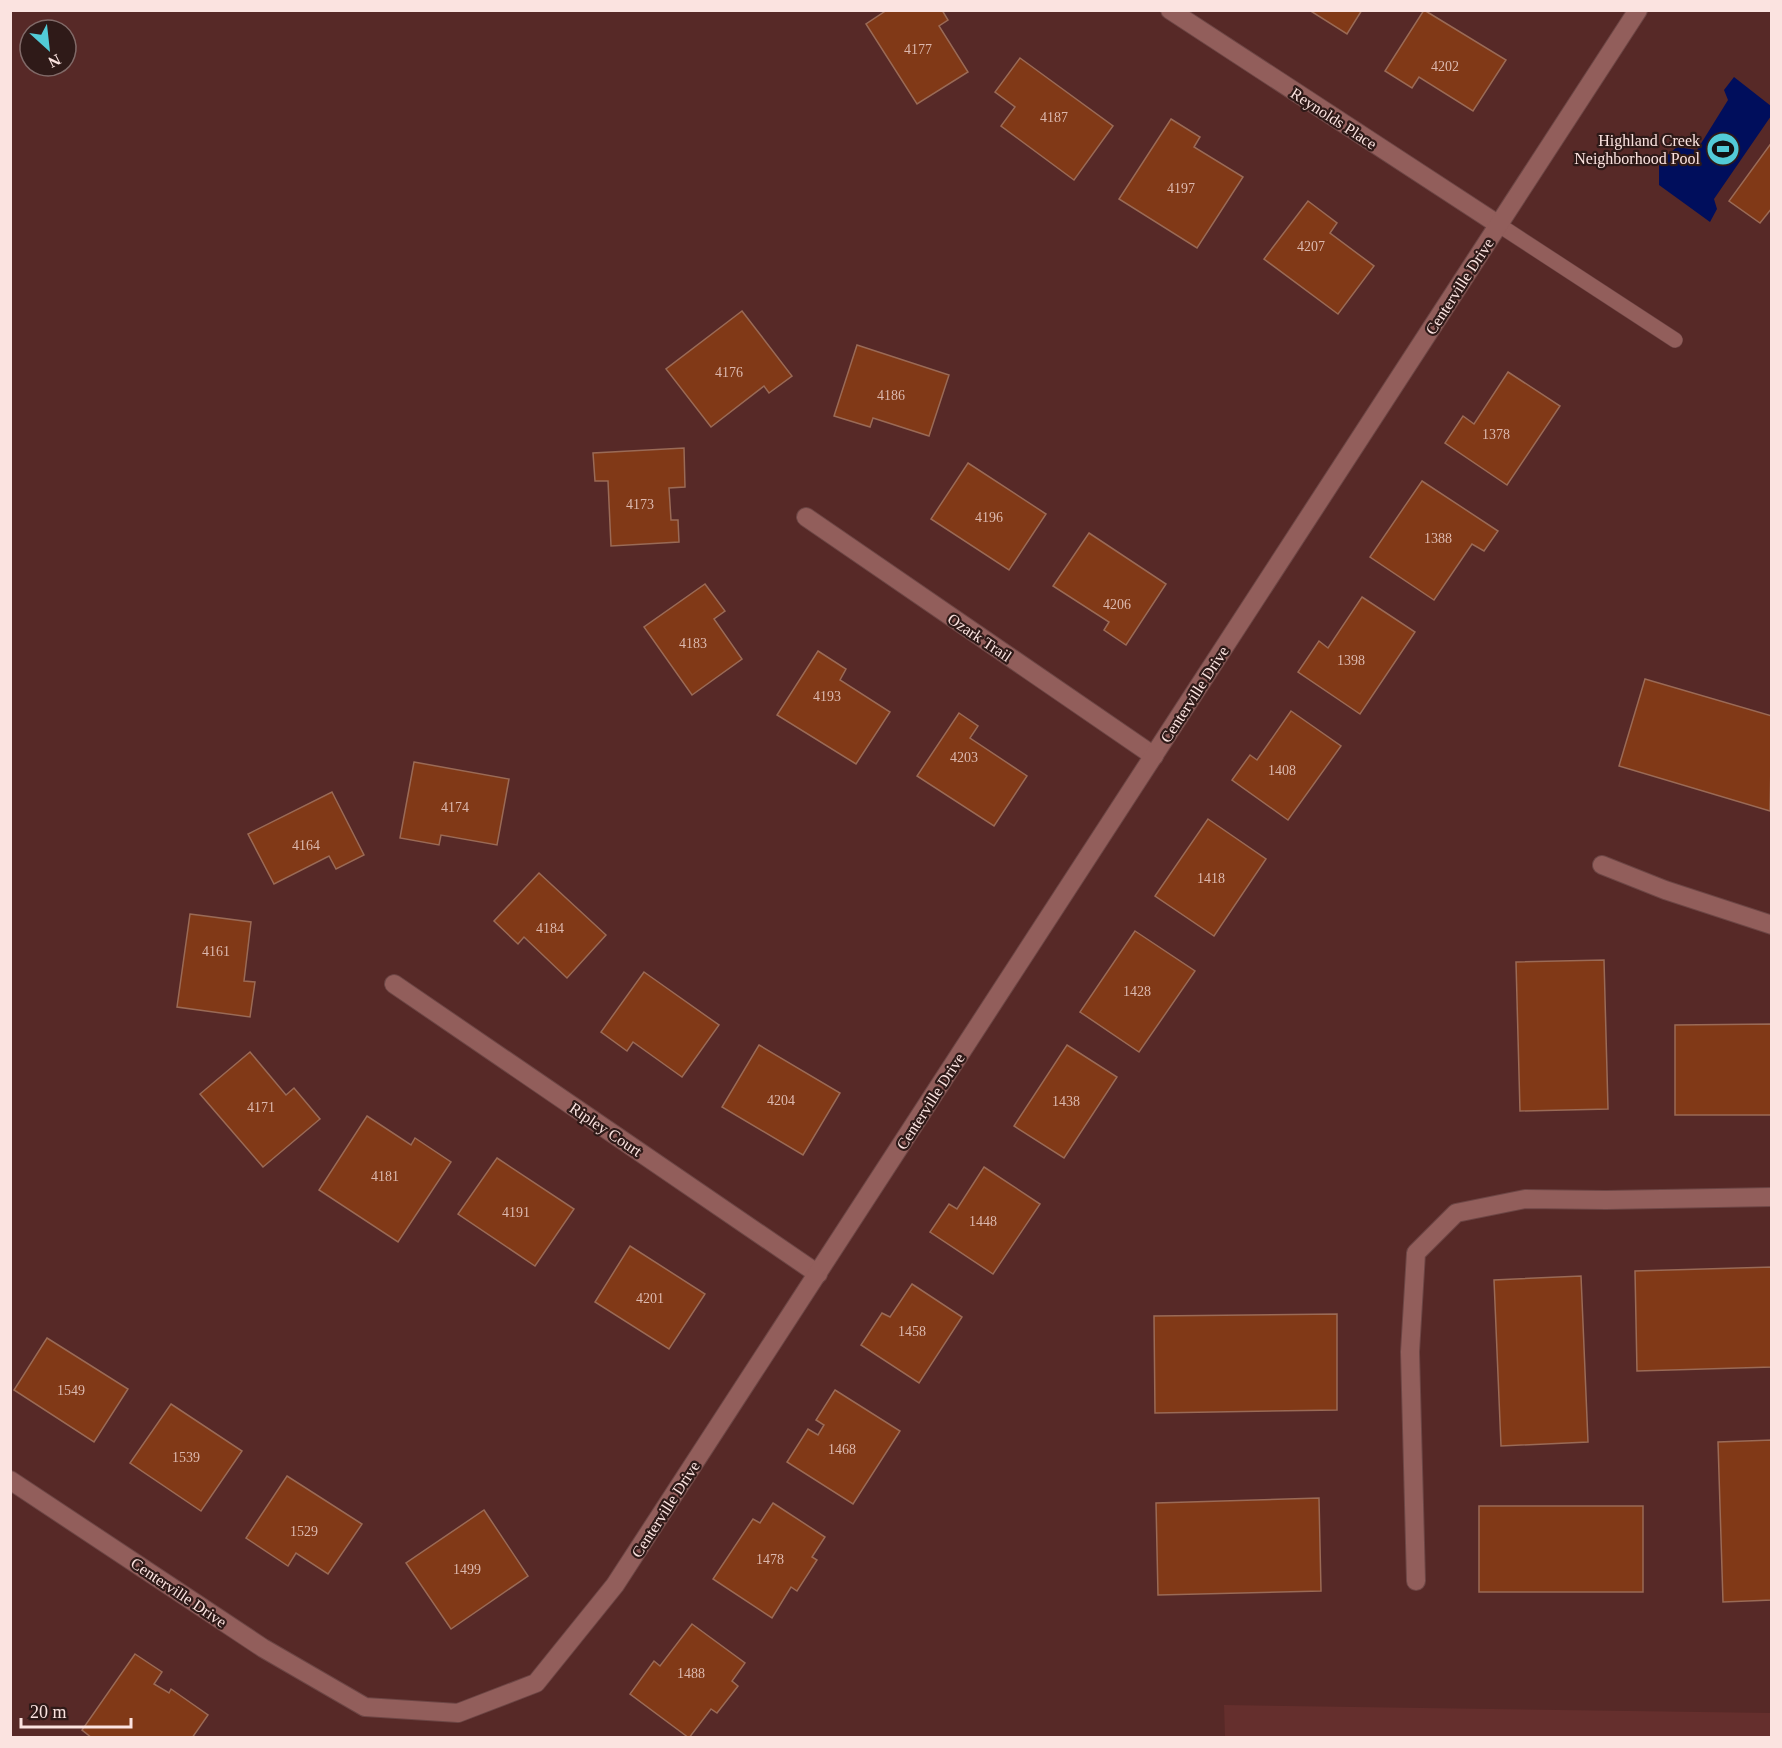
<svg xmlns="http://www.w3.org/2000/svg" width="1782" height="1748" font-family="'Times New Roman',serif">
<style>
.built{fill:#652f2d}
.water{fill:#000e5c}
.building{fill:#813917;stroke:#9a6a56;stroke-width:1.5}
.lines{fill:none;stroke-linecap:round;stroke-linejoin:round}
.service-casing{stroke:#6d4645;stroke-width:16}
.minor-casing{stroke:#6d4645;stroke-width:20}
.service{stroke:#925e5b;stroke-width:15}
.minor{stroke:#925e5b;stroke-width:18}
.labels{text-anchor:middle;stroke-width:4.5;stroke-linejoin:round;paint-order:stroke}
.number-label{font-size:14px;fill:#dcb8ae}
.street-label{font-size:16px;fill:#fbe3e0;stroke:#2f1a18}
.poi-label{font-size:16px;fill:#fbe3e0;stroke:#2f1a18;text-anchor:end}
</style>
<rect width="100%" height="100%" fill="#572927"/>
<polygon class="built" points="1224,1705 1771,1713 1771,1737 1225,1737"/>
<polygon class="water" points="1734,77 1771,106 1771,116 1714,199 1717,209 1710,222 1659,185 1659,162 1677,147 1697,150 1728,100 1724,90"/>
<g class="building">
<polygon points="887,10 942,10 948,20 939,26 968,72 917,104 866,24"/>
<polygon points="1309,10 1362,10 1347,34"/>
<polygon points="1424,10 1506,60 1473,111 1419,77 1412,88 1385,71"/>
<polygon points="1020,58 1113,126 1074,180 1001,126 1015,107 995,92"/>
<polygon points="1171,119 1200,137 1194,147 1243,177 1197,248 1119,199"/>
<polygon points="1772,142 1772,208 1760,223 1729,201"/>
<polygon points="1308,201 1337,223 1330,233 1374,266 1338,314 1264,259"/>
<polygon points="742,311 792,376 769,393 764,386 711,427 666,369"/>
<polygon points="857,345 949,375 929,436 873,418 870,427 834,416"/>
<polygon points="1508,372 1560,406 1507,485 1445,443 1463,416 1474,424"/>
<polygon points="684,448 685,487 669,488 671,520 678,520 679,542 611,546 608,481 595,481 593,453"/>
<polygon points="968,463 1046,514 1009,570 931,519"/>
<polygon points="1422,481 1498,531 1484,551 1472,544 1434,600 1370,557"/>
<polygon points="1089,533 1166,584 1126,645 1104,630 1109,622 1053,586"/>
<polygon points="705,584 725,611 714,619 742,659 692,695 644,627"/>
<polygon points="1362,597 1415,632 1360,714 1298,672 1319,641 1328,648"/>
<polygon points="818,651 846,669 840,680 890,712 856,764 777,715"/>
<polygon points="1645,679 1772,716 1770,811 1619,766"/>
<polygon points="1291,711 1341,746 1288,820 1232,780 1250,755 1257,760"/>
<polygon points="959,713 978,726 970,738 1027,776 994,826 917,776"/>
<polygon points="414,762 509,779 497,845 441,835 439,845 400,838"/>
<polygon points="332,792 364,855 336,869 329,856 274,884 248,834"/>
<polygon points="1208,819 1266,859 1214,936 1155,896"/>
<polygon points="539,873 606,935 567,978 524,937 518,944 494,921"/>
<polygon points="190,914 251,922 244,981 255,982 250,1017 177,1007"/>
<polygon points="1135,931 1195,971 1139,1052 1080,1012"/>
<polygon points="1604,960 1608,1109 1520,1111 1516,962"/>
<polygon points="644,972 719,1025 682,1077 633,1042 627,1051 601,1032"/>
<polygon points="1772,1024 1772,1115 1675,1115 1675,1025"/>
<polygon points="759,1045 840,1093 803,1155 722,1107"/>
<polygon points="1067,1045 1117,1077 1064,1158 1014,1126"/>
<polygon points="250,1052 286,1095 294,1088 320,1119 263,1167 200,1094"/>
<polygon points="367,1116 411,1145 415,1138 451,1162 398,1242 319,1190"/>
<polygon points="497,1158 574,1209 535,1266 458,1214"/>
<polygon points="984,1167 1040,1204 993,1274 930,1232 949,1204 957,1209"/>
<polygon points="630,1246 705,1294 669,1349 595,1302"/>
<polygon points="1772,1267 1772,1367 1637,1371 1635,1271"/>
<polygon points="1581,1276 1588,1442 1501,1446 1494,1280"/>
<polygon points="912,1284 962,1317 919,1383 861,1345 882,1313 890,1317"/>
<polygon points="1337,1314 1337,1410 1155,1413 1154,1316"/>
<polygon points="47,1338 128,1389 94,1442 14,1390"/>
<polygon points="835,1390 900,1431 853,1504 787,1462 808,1429 818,1435 824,1425 816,1420"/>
<polygon points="171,1404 242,1451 201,1511 130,1463"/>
<polygon points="1772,1440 1772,1600 1723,1602 1718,1442"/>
<polygon points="287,1476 362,1524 328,1574 296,1553 288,1566 246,1538"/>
<polygon points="1319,1498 1321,1591 1158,1595 1156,1503"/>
<polygon points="773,1503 825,1537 812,1557 817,1560 797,1591 791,1587 772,1618 713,1579 753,1519 760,1523"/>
<rect x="1479" y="1506" width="164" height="86"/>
<polygon points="484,1510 528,1576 451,1629 406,1563"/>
<polygon points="692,1624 745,1663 732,1681 738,1686 717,1713 711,1709 689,1738 630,1694 654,1661 660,1666"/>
<polygon points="135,1654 162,1672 154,1684 169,1693 171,1689 208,1715 192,1738 92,1738 82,1730"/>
</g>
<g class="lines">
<g class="service-casing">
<polyline id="service" points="1499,225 1675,340"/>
</g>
<g class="minor-casing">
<g id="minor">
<polyline points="1170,10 1499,225"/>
<polyline points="806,517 1154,756"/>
<polyline points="1602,865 1665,890 1772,925"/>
<polyline points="394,984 818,1274"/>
<polyline points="10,1480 263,1648 365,1707 458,1713 536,1683 615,1585 1638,10"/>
<polyline points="1416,1581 1410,1352 1416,1253 1456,1213 1525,1199 1606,1200 1772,1197"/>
</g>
</g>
<use href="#service" class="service"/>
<use href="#minor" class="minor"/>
</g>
<defs>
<g id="stadium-disc" transform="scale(1.725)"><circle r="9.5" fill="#52cbd7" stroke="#2f1a18"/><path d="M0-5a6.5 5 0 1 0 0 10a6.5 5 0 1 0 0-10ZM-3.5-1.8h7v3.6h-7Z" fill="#111"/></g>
</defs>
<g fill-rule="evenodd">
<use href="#stadium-disc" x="1723" y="149"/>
</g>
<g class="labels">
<g class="number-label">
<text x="918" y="54">4177</text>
<text x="1445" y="71">4202</text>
<text x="1054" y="122">4187</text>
<text x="1181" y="193">4197</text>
<text x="1311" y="251">4207</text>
<text x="729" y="377">4176</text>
<text x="891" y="400">4186</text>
<text x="1496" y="439">1378</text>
<text x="640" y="509">4173</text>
<text x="989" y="522">4196</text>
<text x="1438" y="543">1388</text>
<text x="1117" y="609">4206</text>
<text x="693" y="648">4183</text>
<text x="1351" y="665">1398</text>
<text x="827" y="701">4193</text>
<text x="964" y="762">4203</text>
<text x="1282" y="775">1408</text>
<text x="455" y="812">4174</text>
<text x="306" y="850">4164</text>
<text x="1211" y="883">1418</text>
<text x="550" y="933">4184</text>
<text x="216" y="956">4161</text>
<text x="1137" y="996">1428</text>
<text x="781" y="1105">4204</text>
<text x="1066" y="1106">1438</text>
<text x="261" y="1112">4171</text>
<text x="385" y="1181">4181</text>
<text x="516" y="1217">4191</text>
<text x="983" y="1226">1448</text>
<text x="650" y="1303">4201</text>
<text x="912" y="1336">1458</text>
<text x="71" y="1395">1549</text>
<text x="842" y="1454">1468</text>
<text x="186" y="1462">1539</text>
<text x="304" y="1536">1529</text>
<text x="770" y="1564">1478</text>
<text x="467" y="1574">1499</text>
<text x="691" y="1678">1488</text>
</g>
<g class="street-label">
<text transform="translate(1334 118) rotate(33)" y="6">Reynolds Place</text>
<text transform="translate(1459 286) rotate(-57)" y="6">Centerville Drive</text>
<text transform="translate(980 637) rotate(34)" y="6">Ozark Trail</text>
<text transform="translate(1194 694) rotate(-57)" y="6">Centerville Drive</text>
<text transform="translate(930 1101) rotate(-57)" y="6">Centerville Drive</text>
<text transform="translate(606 1129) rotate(34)" y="6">Ripley Court</text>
<text transform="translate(665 1509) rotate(-57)" y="6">Centerville Drive</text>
<text transform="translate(179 1592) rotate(34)" y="6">Centerville Drive</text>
</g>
<g class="poi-label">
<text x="1700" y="146">Highland Creek<tspan x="1700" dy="18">Neighborhood Pool</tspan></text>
</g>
</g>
<rect width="1782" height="1748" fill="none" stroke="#fbe3e0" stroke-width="24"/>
<g transform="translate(48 48) rotate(153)"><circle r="28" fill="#2f1a18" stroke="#816a68" stroke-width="1.5"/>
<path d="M0-4.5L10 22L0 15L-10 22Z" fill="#52cbd7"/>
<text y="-9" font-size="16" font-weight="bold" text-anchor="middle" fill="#fbe3e0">N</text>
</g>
<path d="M21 1718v9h110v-9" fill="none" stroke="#fbe3e0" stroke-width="3"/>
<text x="30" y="1718" font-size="18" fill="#fbe3e0" stroke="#2f1a18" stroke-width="4.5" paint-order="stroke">20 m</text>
</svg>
